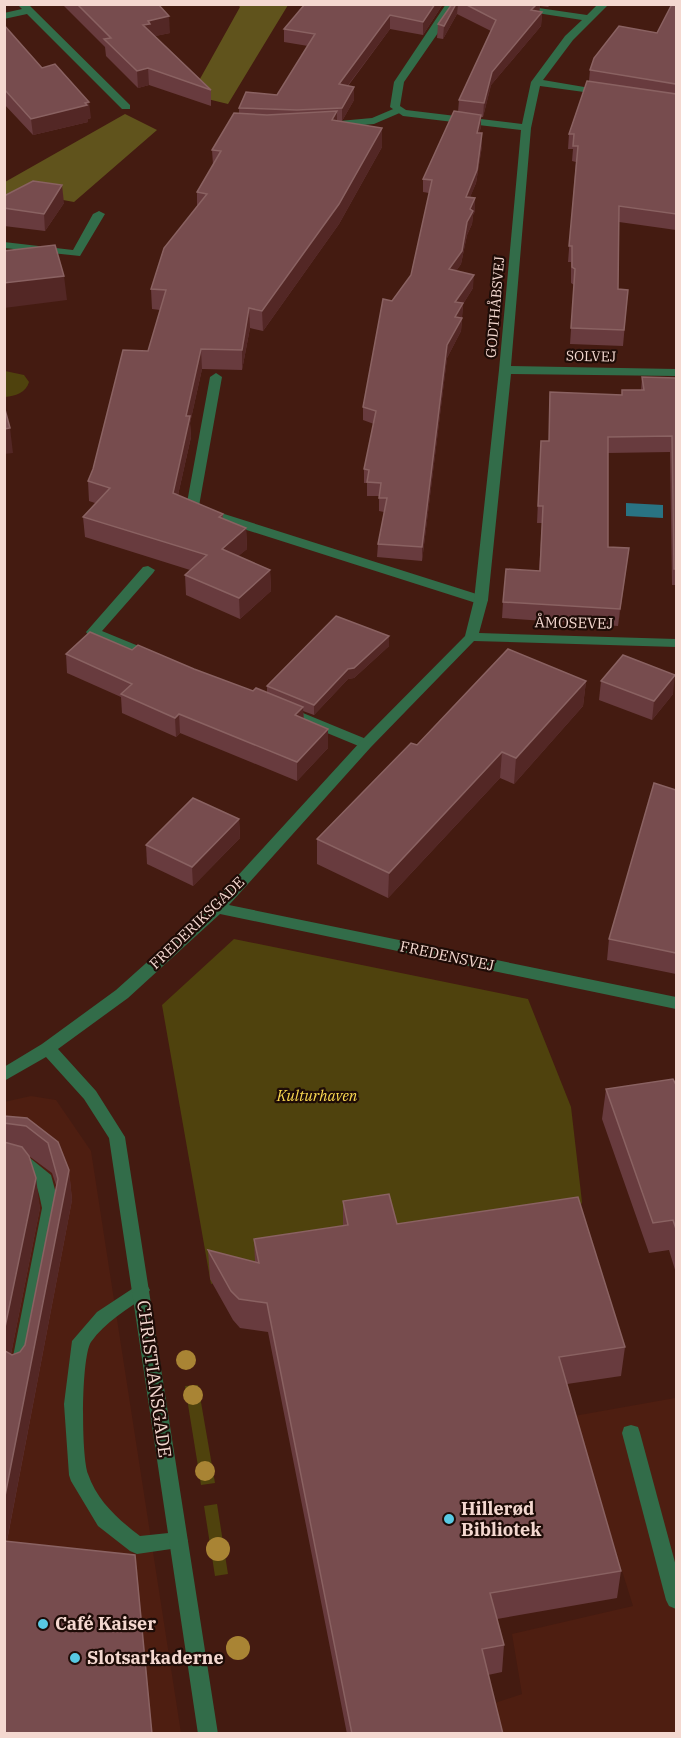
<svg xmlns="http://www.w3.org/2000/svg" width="681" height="1738" font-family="'IBM Plex Serif',serif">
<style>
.built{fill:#4e1e11}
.green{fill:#4f420d}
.forest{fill:#60531c}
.water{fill:#297383}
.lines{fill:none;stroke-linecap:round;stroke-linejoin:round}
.service{fill:#326c49;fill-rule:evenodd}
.minor{fill:#326c49;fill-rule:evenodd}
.tree{fill:#a98434}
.wall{fill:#683b3e;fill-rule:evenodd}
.shaded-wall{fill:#532725}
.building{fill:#774c4e;stroke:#8a6262;stroke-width:1.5}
.poi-dot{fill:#58c9e3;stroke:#1e0c07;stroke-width:2}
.labels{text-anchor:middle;stroke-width:4.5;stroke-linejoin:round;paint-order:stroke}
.far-street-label{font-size:14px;fill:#f4d8d0;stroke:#1e0c07}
.street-label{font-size:15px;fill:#f4d8d0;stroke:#1e0c07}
.park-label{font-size:15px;font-style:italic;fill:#fbd950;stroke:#1e0c07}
.near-street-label{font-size:18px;fill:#f4d8d0;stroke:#1e0c07}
.near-poi-label{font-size:18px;font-weight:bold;fill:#f4d8d0;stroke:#1e0c07;text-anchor:start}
</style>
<rect width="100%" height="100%" fill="#441b11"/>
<g class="built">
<polygon points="31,1096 56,1100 91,1151 181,1733 5,1734 4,1102"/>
<polygon points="675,1398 676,1733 503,1733 495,1703 522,1694 512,1634 633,1606 574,1416"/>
</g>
<g class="green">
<path d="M5,371L24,375L29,382C26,393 15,396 5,397Z"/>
<polygon points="234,939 528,999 571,1107 582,1202 574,1227 255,1268 211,1284 162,1005"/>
<polygon points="198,1385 215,1483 201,1485 185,1386"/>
<polygon points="217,1504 228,1574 215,1576 204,1506"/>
</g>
<g class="forest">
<polygon points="238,5 288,5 228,104 191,95 240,7"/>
<polygon points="125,114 157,130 74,202 30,194 5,212 5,182"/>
</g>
<polygon class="water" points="626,503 663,505 663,518 626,516"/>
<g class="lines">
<g class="service">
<polygon points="398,107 403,110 402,112 374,124 328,128 323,125 328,122 372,118"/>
<polygon points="216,373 222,377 199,506 486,597 488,600 486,603 476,603 187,511 186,508 210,377"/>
<polygon points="148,566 155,570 153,573 102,631 158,654 160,657 158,660 153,661 88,635 86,632 143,567"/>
<polygon points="286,706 371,741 373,744 366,749 361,747 281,714 279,711"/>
<path d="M4,1154L30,1158L51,1175L60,1208L29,1367L26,1372L20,1375L14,1372L11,1367L42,1208C37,1182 34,1171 4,1168Z"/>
<path d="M141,1283L147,1285L150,1290L147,1295C128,1309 105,1322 91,1342C81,1357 81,1456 88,1474C97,1501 119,1520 140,1536L178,1532L185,1535L188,1541L185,1547L137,1554L130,1551L98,1526L71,1481L69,1475L64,1404L72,1341L97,1312Z"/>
<polygon points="631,1425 638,1427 640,1433 676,1566 676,1609 669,1606 666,1600 622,1433 624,1427"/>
</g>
<g class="minor">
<polygon points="17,4 28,4 130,105 130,109 122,109 27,14 4,19 4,13 22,9"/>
<polygon points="446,4 458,4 404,82 400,106 406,110 522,124 531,82 565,36 582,20 480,4 511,4 587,15 598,4 609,4 573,40 543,80 602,90 606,91 606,95 540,86 531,128 511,366 676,369 676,376 511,374 488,600 479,633 676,639 676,647 474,641 371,747 229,905 676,997 676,1009 220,914 128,998 58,1049 96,1091 125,1137 218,1734 198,1734 109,1138 84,1099 46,1057 4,1081 4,1067 42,1044 116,990 212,904 361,741 465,636 474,600 499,370 521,130 403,116 390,107 394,82"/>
<polygon points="99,211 105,214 80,256 4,248 4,242 73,250 93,214"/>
</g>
</g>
<g class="tree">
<circle cx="186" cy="1360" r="10"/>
<circle cx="193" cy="1395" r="10"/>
<circle cx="205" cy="1471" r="10"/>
<circle cx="218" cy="1549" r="12"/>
<circle cx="238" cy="1648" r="12"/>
</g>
<g class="wall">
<polygon points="62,4 158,4 170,33 155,36 211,90 211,106 149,85 138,88 106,56 105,47"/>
<polygon points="305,4 443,4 423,35 390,29 348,86 354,87 354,100 342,121 338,121 382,128 382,147 339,224 263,331 250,328 242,370 202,369 190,423 191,437 178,495 223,514 223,519 246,528 247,549 238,556 270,570 271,591 240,619 186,595 185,575 190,570 85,537 83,517 95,503 89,501 88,481 148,351 160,310 152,309 151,289 197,206 197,192 213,165 212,150 239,113 239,108 277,95 308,46 284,42 284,29"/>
<polygon points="452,4 551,4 548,7 540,6 539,12 542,12 541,26 491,85 483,117 481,117 481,127 479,133 482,146 476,183 470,197 475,211 473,215 472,224 467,235 461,264 456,271 473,288 463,304 461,331 447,358 422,561 377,557 378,544 384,512 379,511 379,496 367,496 367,483 364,483 364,469 374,424 363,420 363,407 392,301 411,275 429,193 423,192 423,179 458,112 459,100 491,31 457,14 443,39 437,38 438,24"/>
<polygon points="676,4 676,230 619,222 618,289 628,290 623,346 570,344 574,285 571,283 571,262 568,262 576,162 572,161 573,149 568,149 569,134 589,81 590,70 657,33"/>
<polygon points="4,25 42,68 91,118 88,119 88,122 33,135 4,104"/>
<polygon points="4,196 64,203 45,231 4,226"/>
<polygon points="642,377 676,378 676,585 672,585 670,452 608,453 608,547 629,548 618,626 502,618 503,602 539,571 542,523 537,523 540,457 549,441 550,392 622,395 622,390 641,390"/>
<polygon points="389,636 389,646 354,678 348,679 314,715 303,711 304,719 328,748 297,781 180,733 176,737 122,713 121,697 67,673 66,654 132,650 194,669 253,691 267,692 267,686"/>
<polygon points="586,681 583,706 514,784 500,778 388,898 317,864 317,839 417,745"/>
<polygon points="601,681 673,694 652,720 599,700"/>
<polygon points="676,790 676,974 607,960 609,939"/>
<polygon points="239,819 240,838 193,886 147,864 146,845"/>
<polygon points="676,1085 676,1273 669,1250 649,1253 602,1119 606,1089"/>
<path d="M4,1116L27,1118L58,1142L69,1170L72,1200L7,1541L138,1583L152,1734H4ZM29,1156L52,1173L57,1188L25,1345L20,1352L12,1355L11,1354L40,1208Z"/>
<polygon points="343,1201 397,1224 625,1347 621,1376 567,1384 621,1571 617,1598 497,1619 504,1645 502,1672 488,1675 503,1734 347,1734 268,1332 240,1328 233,1320 210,1279 208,1250 255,1262 254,1239 343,1226"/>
</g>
<g class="shaded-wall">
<polygon points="435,4 443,4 423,35 423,22"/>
<polygon points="456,4 458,4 457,14 443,39 444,26"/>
<polygon points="537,4 540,4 539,16 531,10"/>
<polygon points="542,12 541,26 491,85 483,117 484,103 492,72"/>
<polygon points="390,15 390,29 339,97 339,84"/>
<polygon points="169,16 170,33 151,37 143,25 148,21"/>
<polygon points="148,68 149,85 138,88 137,71"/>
<polygon points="354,87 354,100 342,121 342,108"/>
<polygon points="89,102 91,118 88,119 88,122 33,135 31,119"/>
<polygon points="337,111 337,131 332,120"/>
<polygon points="481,115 481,127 476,146 477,133"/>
<polygon points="382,128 382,147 339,224 263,331 262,311"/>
<polygon points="482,133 482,146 476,183 465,210 466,197"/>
<polygon points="62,185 64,203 45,231 44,214"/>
<polygon points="475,198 475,211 473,215 472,224 467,235 461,264 448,283 449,269 470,209"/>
<polygon points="474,275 473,288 463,304 462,316 455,330 455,302"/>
<polygon points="64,276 67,300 4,308 4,283"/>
<polygon points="249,308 250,328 242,370 242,350"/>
<polygon points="462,318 461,331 447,358 422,561 422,547 447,345"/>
<polygon points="201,349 202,369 190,423 191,437 174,513 173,493 186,416"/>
<polygon points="10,428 13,453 4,454 4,429"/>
<polygon points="246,528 247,549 222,570 222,549"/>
<polygon points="629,548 627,564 618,626 620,609"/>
<polygon points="4,569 6,585 4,585"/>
<polygon points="270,570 271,591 240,619 239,598"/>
<polygon points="389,636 389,646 354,678 348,679 314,715 314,705 348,669"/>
<polygon points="675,675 673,694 652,720 654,701"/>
<polygon points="586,681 583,706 514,784 516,758"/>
<polygon points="303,707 304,726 295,715"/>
<polygon points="179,714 180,733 176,737 175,718"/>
<polygon points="328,729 328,748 297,781 297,762"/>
<polygon points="502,752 500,778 388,898 389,873"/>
<polygon points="239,819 240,838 193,886 192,867"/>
<polygon points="69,1170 72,1200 4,1556 4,1501"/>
<polygon points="36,1178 40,1208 7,1374 4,1360 4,1332"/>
</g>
<g class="building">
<polygon points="77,4 158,4 169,16 148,21 150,24 143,25 211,90 148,68 137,71 104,39 111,38"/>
<polygon points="305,4 435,4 423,22 390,15 339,84 354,87 342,108 297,110 239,108 246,92 277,95 315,34 284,29"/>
<polygon points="452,4 456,4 444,26 438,24"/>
<polygon points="465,4 537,4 531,10 542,12 492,72 484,103 459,100 496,20"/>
<polygon points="672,4 676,4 676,84 590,70 594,58 619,26 657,33"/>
<polygon points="4,25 42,68 55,64 89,102 85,103 87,105 31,119 4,89"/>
<polygon points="587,81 676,94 676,214 619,206 618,289 628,290 624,330 571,328 575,269 572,267 572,246 569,246 578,146 573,146 574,134 569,134"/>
<polygon points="337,111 332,120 382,128 339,204 262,311 249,308 242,350 201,349 186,416 190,416 173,493 223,514 219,517 246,528 222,549 270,570 239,598 185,575 207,555 83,517 110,488 88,481 93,469 123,350 148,351 166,290 151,289 164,248 207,194 197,192 221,151 212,150 234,113 267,115"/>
<polygon points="454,111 481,115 477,133 482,133 477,170 466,197 475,198 470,209 473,211 467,222 462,251 449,269 474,275 455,302 463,303 455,317 462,318 447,345 422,547 378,544 387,498 379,498 381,483 367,482 369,470 364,469 376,411 363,407 383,299 392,301 411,275 432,180 423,179"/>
<polygon points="33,181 62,185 44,214 4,208 4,196"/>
<polygon points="55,245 64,276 4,283 4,251"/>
<polygon points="642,377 676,378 676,569 674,569 672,436 608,437 608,547 629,548 620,609 503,602 506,569 540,571 543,506 538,506 541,441 549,441 550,392 622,395 622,390 644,390"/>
<polygon points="4,406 10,428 4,429"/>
<polygon points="336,616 389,636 354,668 348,669 314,705 267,686"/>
<polygon points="90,632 132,650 138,645 194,669 253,691 256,688 303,707 295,715 328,729 297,762 179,714 175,718 121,694 132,684 66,654"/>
<polygon points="508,649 586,681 516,758 502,752 389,873 317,839 411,743 417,745"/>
<polygon points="623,655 675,675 654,701 601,681"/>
<polygon points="654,783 676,790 676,953 609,939"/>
<polygon points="193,798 239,819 192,867 146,845"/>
<polygon points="673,1079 676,1085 676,1229 673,1220 653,1223 606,1089"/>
<polygon points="4,1116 27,1118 58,1142 69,1170 4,1501 4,1350 5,1351 12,1355 20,1352 25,1345 58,1179 48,1143 26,1126 4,1123"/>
<polygon points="4,1142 22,1147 29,1156 36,1178 4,1332"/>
<polygon points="389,1194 397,1224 578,1197 625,1347 559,1357 621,1571 490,1593 504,1645 482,1649 503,1734 352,1734 267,1303 239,1299 231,1291 208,1250 259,1263 254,1239 348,1225 343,1201"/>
<polygon points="4,1541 135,1555 152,1734 4,1734"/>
</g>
<g class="poi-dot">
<circle cx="449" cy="1519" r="6"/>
<circle cx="43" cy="1624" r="6"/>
<circle cx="75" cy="1658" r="6"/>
</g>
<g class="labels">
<g class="far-street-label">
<text transform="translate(495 307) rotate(-85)" y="5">GODTHÅBSVEJ</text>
<text transform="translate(591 356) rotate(1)" y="5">SOLVEJ</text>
</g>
<g class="street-label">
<text transform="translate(574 623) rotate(1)" y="5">ÅMOSEVEJ</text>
<text transform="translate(197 923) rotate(-44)" y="5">FREDERIKSGADE</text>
<text transform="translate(447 956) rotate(12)" y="5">FREDENSVEJ</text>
</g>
<g class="park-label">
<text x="317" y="1101">Kulturhaven</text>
</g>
<g class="near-street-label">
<text transform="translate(154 1379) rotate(82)" y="6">CHRISTIANSGADE</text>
</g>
<g class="near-poi-label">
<text x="461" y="1515">Hillerød<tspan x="461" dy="21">Bibliotek</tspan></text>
<text x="55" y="1630">Café Kaiser</text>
<text x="87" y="1664">Slotsarkaderne</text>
</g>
</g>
<rect width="681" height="1738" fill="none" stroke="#f4d8d0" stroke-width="12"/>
</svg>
